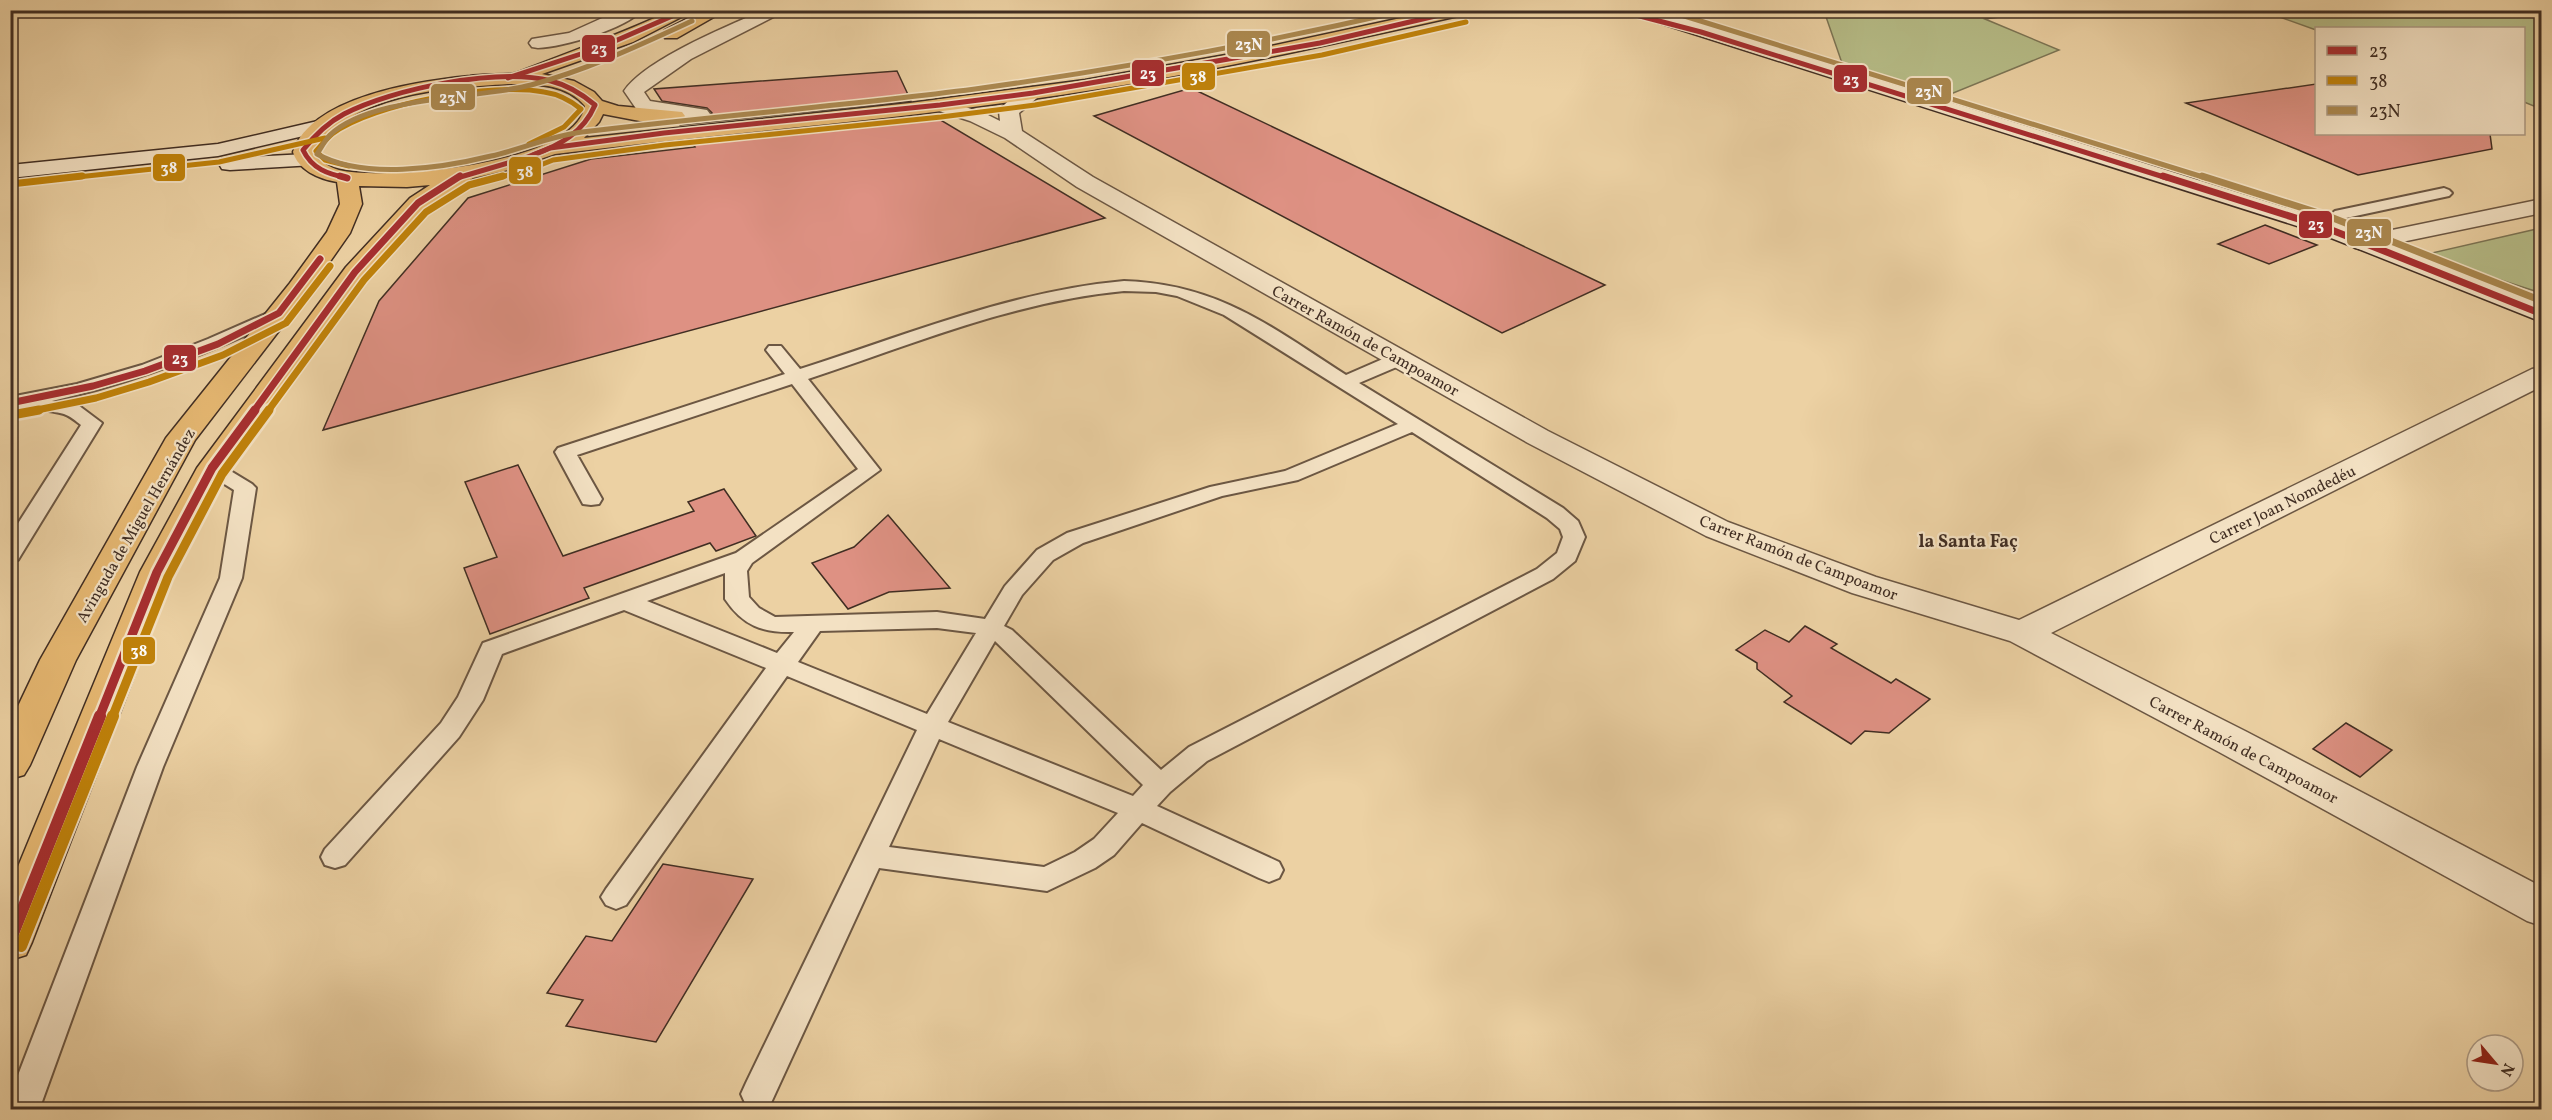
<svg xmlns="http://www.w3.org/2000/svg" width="2552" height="1120" font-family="Vollkorn,serif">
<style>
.green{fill:#b6bc87;stroke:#7c7555;stroke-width:1.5}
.building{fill:#de9183;stroke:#412e23;stroke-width:1.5}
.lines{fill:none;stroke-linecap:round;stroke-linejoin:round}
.lane-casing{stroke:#6c5743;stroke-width:4}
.street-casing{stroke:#6c5743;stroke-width:3}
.secondary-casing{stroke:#412e23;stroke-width:3}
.primary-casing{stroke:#412e23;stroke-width:3}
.lane{fill:#f3e1c3;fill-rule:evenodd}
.street{fill:#f3e1c3;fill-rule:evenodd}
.secondary{fill:#f3e1c3;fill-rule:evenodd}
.primary{fill:#e6b872;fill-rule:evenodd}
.bus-1-far3-casing{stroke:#f3e1c3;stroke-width:8}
.bus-1-far2-casing{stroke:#f3e1c3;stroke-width:10}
.bus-1-far1-casing{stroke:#f3e1c3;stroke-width:14}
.bus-1-casing{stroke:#f3e1c3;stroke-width:16}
.bus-2-far3-casing{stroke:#f3e1c3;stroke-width:8}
.bus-2-far2-casing{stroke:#f3e1c3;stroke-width:10}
.bus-2-far1-casing{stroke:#f3e1c3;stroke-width:14}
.bus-2-casing{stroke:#f3e1c3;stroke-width:16}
.bus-3-far1-casing{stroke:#f3e1c3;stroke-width:8}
.bus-3-casing{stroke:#f3e1c3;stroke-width:10}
.bus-1-far3{stroke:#a72e30;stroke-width:5}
.bus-1-far2{stroke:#a72e30;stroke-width:7}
.bus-1-far1{stroke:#a72e30;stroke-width:9}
.bus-1{stroke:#a72e30;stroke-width:12}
.bus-2-far3{stroke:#c0820a;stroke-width:5}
.bus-2-far2{stroke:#c0820a;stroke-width:7}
.bus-2-far1{stroke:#c0820a;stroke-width:9}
.bus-2{stroke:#c0820a;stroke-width:12}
.bus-3-far1{stroke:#ab884f;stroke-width:5}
.bus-3{stroke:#ab884f;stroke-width:7}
.labels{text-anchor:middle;stroke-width:4.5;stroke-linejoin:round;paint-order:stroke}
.street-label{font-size:16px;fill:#412e23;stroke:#f3e1c3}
.neighbourhood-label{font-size:18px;font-weight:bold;fill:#412e23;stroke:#f3e1c3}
.line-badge{stroke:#f3e1c3;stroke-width:2}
.badge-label{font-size:16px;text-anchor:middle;font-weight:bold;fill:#fff}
</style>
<rect width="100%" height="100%" fill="#ecd1a3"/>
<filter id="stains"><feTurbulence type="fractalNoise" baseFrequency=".00333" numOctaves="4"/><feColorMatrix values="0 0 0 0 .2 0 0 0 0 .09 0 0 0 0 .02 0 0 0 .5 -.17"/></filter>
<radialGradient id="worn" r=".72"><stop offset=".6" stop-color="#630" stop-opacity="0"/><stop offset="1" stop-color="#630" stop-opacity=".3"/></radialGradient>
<g class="green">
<polygon points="1824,11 2044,11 1985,19 2059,50 1941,98 1843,66"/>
<polygon points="2263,11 2541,11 2541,109 2524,102 2524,28 2316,30"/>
<polygon points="2541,228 2541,293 2423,255"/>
</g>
<g class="building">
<polygon points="897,71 911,101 680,125 678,122 685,120 700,122 708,120 712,113 707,108 662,101 654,89"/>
<polygon points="2316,84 2316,134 2490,134 2492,149 2358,175 2186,103"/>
<polygon points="1191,88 1605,285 1502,333 1094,116"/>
<polygon points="918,116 920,121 939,119 1105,218 323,430 379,301 468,198 591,159 695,147 691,141"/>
<polygon points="2265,225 2317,245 2269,264 2218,244"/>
<polygon points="518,465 563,556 694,511 688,502 724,489 756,536 716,551 710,543 584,588 589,598 490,634 464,568 497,557 465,482"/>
<polygon points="888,515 950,588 889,592 848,609 812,563 854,547"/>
<polygon points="1805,626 1837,644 1831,648 1891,683 1896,679 1930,699 1889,733 1865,731 1851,744 1784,702 1792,696 1757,669 1757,663 1736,650 1765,630 1789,642"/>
<polygon points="2346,723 2392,750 2360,777 2313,749"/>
<polygon points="663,864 753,879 656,1042 566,1026 583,1000 547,993 586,936 612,941"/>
</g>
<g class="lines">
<g class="lane-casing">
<g id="lane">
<polygon points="2444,188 2449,190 2452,193 2449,196 2346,218 2330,230 2324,232 2316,227 2335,211"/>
<path d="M1124,281C1218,284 1270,326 1346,375L1392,355H1406L1408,359L1406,363L1359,383L1563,508L1578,521L1585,537L1575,561L1553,579L1207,761L1170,792L1157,806L1279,862L1283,870L1279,878L1269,882L1259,878L1142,823L1114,855L1095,868L1047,891L879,868L770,1105L758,1109L746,1105L741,1094L746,1083L917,730L787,676L626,905L616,909L606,905L601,897L606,889L766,668L624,610L502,654L483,700L459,737L345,865L335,868L325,865L321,857L325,849L441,723L458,697L483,643L736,553L858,469L792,384L577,455L602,499L599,504L591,505L583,504L555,452L558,448L785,374L766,350L769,346H781L800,369C906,335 1012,291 1124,281ZM1124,291L1156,292L1177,296L1224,315L1398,424L1285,471L1210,487L1067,533L1037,550L1005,586L985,619L937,612L775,617L759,608L749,597L747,571L752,563L880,470L808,379C911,345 1015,301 1124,291ZM1412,432L1547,518L1560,529L1563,537L1557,553L1537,569L1189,747L1161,770L1012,630L1004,626L1022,595L1053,560L1083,543L1222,496L1298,480ZM725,573V599C743,626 763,633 794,632L777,653L647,601ZM937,628L976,633L927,714L798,662L820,631ZM995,641L1143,785L1133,796L948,722ZM939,739L1118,813L1094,839L1075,852L1044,867L889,847Z"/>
<path d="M279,308L285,309L288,313L285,317C210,353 134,383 52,401L78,405L102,423L21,555L18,560L10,562V536L81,425C76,421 70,416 64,414C53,411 20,407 10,409V397L77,384L142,365L208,339Z"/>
<polygon points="212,462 219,464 252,484 256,488 242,578 163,767 39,1110 10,1110 10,1096 137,767 220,578 234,490 205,472 202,468 205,464"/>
</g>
</g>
<g class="street-casing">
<g id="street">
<path d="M620,10H642C626,29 563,47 538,48L532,47L529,43L532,39L569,33Z"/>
<path d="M764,10H787L691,59L644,92L650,101L707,110L710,114L707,118L700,120L637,110L624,91C646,59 728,26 764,10Z"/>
<path d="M1033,87L1040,89L1043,93L1019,113L1022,131L1093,177L1548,431L1728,522L1876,577L2019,620L2532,369L2542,367V386L2051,633L2247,732L2542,887V926L2527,921L2219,752L2010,641L1852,593L1706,536L1528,443L1077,187L1005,138L970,121L933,109L930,105L933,101L940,99L984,113L1000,121L999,111C1006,101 1021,90 1033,87Z"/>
<polygon points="2542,199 2542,213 2363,250 2355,248 2351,243 2355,238 2363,236"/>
</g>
</g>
<g class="secondary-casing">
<g id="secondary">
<polygon points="1629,10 1656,10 2332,222 2542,305 2542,322 2316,232 1631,14"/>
<polygon points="322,120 329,122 332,126 329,130 218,156 10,178 10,165 218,144"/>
<polygon points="306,154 314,155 317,160 314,165 230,170 222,169 219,164 222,159 230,158"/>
</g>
</g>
<g class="primary-casing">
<g id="primary">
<path d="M672,10H695L633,42L542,74L574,81L594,92L602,101L618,106L682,112L685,116L682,120L645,122L603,114L599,122L584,138L910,103L1085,80L1248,51L1438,10H1471L1463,15C1320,47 1177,79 1032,99C874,122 714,134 555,154L508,170L473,178L426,208L364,277L227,469L174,572L32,942L26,955L10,960V886L140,572L197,468L346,267L410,198L430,185L407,187L359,186L362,204L350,233L308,293L195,440L76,660L30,765L24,775L10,779V723L40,660L166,438L290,283L327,232L340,204L337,182C319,179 298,170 293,152C311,96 420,81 470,76C480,74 509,75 516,73C567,53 621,34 672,10ZM508,84C535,84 566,83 585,106C575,165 387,181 339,170C331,168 321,162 315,156L314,150C355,93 443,88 508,84Z"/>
<polygon points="704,10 726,10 677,38 665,38 662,34 665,30"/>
</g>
</g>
<use href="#lane" class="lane"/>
<use href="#street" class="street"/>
<use href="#secondary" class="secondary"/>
<use href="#primary" class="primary"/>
<g class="bus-1-far3-casing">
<g id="bus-1-far3">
<polyline points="1617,10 1701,32 2167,178"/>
<polyline points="508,78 599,48 686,10"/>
<path d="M347,178C328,174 312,169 303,150C315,135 327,123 344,114C392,89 498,67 551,81C567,85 582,94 595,105C583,133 560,145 533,155"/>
<polyline points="457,178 525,158 550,148 664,133 940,105 1033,93 1320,43 1461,10"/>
</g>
</g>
<g class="bus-1-far2-casing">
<g id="bus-1-far2">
<polyline points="340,176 347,178"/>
<polyline points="2163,176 2324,227 2542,314"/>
<polyline points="10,403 93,386 145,371 218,344 279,313 320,259"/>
<polyline points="254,411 355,272 418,203 460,176"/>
</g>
</g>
<g class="bus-1-far1-casing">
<polyline id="bus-1-far1" points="99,718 157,572 212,468 255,410"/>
</g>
<g class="bus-1-casing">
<polyline id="bus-1" points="10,941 100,716"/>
</g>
<g class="bus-2-far3-casing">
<g id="bus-2-far3">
<path d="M349,166L325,160L316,151C321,146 326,139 332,134C374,103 493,82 544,92C558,94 570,100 581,109L564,127L529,144"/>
<polyline points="68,178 219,162 325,138"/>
<polyline points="497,178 528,170 553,160 665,145 941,117 1035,105 1322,55 1466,22"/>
</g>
</g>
<g class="bus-2-far2-casing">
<g id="bus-2-far2">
<polyline points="11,184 82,176"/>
<polyline points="32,411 96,398 149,382 223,355 286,323 330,266"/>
<polyline points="268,411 364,280 426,212 469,185 503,176"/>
</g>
</g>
<g class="bus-2-far1-casing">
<g id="bus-2-far1">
<polyline points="12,415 39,410"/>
<polyline points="112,718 168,577 222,474 269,410"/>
</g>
</g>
<g class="bus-2-casing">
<polyline id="bus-2" points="21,946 113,716"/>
</g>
<g class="bus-3-far1-casing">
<g id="bus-3-far1">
<polyline points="1665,10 2206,178"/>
<path d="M692,21C640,45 587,70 531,85C477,99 371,96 330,135C325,140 321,148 317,154C363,180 442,168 491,156C523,149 550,136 582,132C713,116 844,106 975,89C1120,69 1264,43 1407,10"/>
</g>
</g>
<g class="bus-3-casing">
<polyline id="bus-3" points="2202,176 2328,216 2542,301"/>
</g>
<use href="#bus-1-far3" class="bus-1-far3"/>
<use href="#bus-1-far2" class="bus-1-far2"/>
<use href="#bus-1-far1" class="bus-1-far1"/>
<use href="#bus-1" class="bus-1"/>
<use href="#bus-2-far3" class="bus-2-far3"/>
<use href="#bus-2-far2" class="bus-2-far2"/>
<use href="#bus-2-far1" class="bus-2-far1"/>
<use href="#bus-2" class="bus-2"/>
<use href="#bus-3-far1" class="bus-3-far1"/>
<use href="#bus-3" class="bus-3"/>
</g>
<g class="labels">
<g class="street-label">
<text transform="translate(1366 340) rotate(29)" y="6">Carrer Ramón de Campoamor</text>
<text transform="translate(2282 504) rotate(-26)" y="6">Carrer Joan Nomdedéu</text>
<text transform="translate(135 525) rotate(-60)" y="6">Avinguda de Miguel Hernández</text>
<text transform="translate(1799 557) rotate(21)" y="6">Carrer Ramón de Campoamor</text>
<text transform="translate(2244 749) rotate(28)" y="6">Carrer Ramón de Campoamor</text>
</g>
<g class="neighbourhood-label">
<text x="1968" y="547">la Santa Faç</text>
</g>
</g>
<g class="line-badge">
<rect x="1226" y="30" width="45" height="28" rx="6" fill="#ab884f"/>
<rect x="581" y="34" width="35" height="29" rx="6" fill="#a72e30"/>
<rect x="1131" y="59" width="34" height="28" rx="6" fill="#a72e30"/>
<rect x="1181" y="62" width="35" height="29" rx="6" fill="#c0820a"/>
<rect x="1833" y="64" width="35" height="29" rx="6" fill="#a72e30"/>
<rect x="1906" y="77" width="46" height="28" rx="6" fill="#ab884f"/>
<rect x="430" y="83" width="46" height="28" rx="6" fill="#ab884f"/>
<rect x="152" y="153" width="34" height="29" rx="6" fill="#c0820a"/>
<rect x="508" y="156" width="34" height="29" rx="6" fill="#c0820a"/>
<rect x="2298" y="210" width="35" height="29" rx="6" fill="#a72e30"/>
<rect x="2346" y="218" width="46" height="29" rx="6" fill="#ab884f"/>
<rect x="163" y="344" width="34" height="28" rx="6" fill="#a72e30"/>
<rect x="122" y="636" width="34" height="29" rx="6" fill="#c0820a"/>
</g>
<g class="badge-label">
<text x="1249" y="50">23N</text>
<text x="599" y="54">23</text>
<text x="1148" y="79">23</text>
<text x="1198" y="82">38</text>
<text x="1851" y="85">23</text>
<text x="1929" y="97">23N</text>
<text x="453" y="103">23N</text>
<text x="169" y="173">38</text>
<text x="525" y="177">38</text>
<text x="2316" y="230">23</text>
<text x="2369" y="238">23N</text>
<text x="180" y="364">23</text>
<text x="139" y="656">38</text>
</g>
<rect width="2552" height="1120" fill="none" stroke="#ecd1a3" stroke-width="36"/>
<rect x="12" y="12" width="2528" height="1096" fill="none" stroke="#412e23" stroke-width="3"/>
<rect x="18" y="18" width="2516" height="1084" fill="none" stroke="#412e23" stroke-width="1.5"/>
<rect x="2315" y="27" width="210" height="108" fill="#f3e1c3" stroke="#ac9983" stroke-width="1.5"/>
<rect x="2327" y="46" width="30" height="9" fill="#a72e30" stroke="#ac9983" stroke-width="1.5"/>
<text x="2369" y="57" font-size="18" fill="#412e23">23</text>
<rect x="2327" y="76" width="30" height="9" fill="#c0820a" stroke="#ac9983" stroke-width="1.5"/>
<text x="2369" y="87" font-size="18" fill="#412e23">38</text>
<rect x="2327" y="106" width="30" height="9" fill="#ab884f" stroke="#ac9983" stroke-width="1.5"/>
<text x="2369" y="117" font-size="18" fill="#412e23">23N</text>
<g transform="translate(2495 1063) rotate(119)"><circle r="28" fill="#f3e1c3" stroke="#ac9983" stroke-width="1.5"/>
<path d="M0-4.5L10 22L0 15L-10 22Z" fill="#8f2418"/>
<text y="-9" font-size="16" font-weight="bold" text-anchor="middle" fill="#412e23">N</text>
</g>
<rect width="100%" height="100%" filter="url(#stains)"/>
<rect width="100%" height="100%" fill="url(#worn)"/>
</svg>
